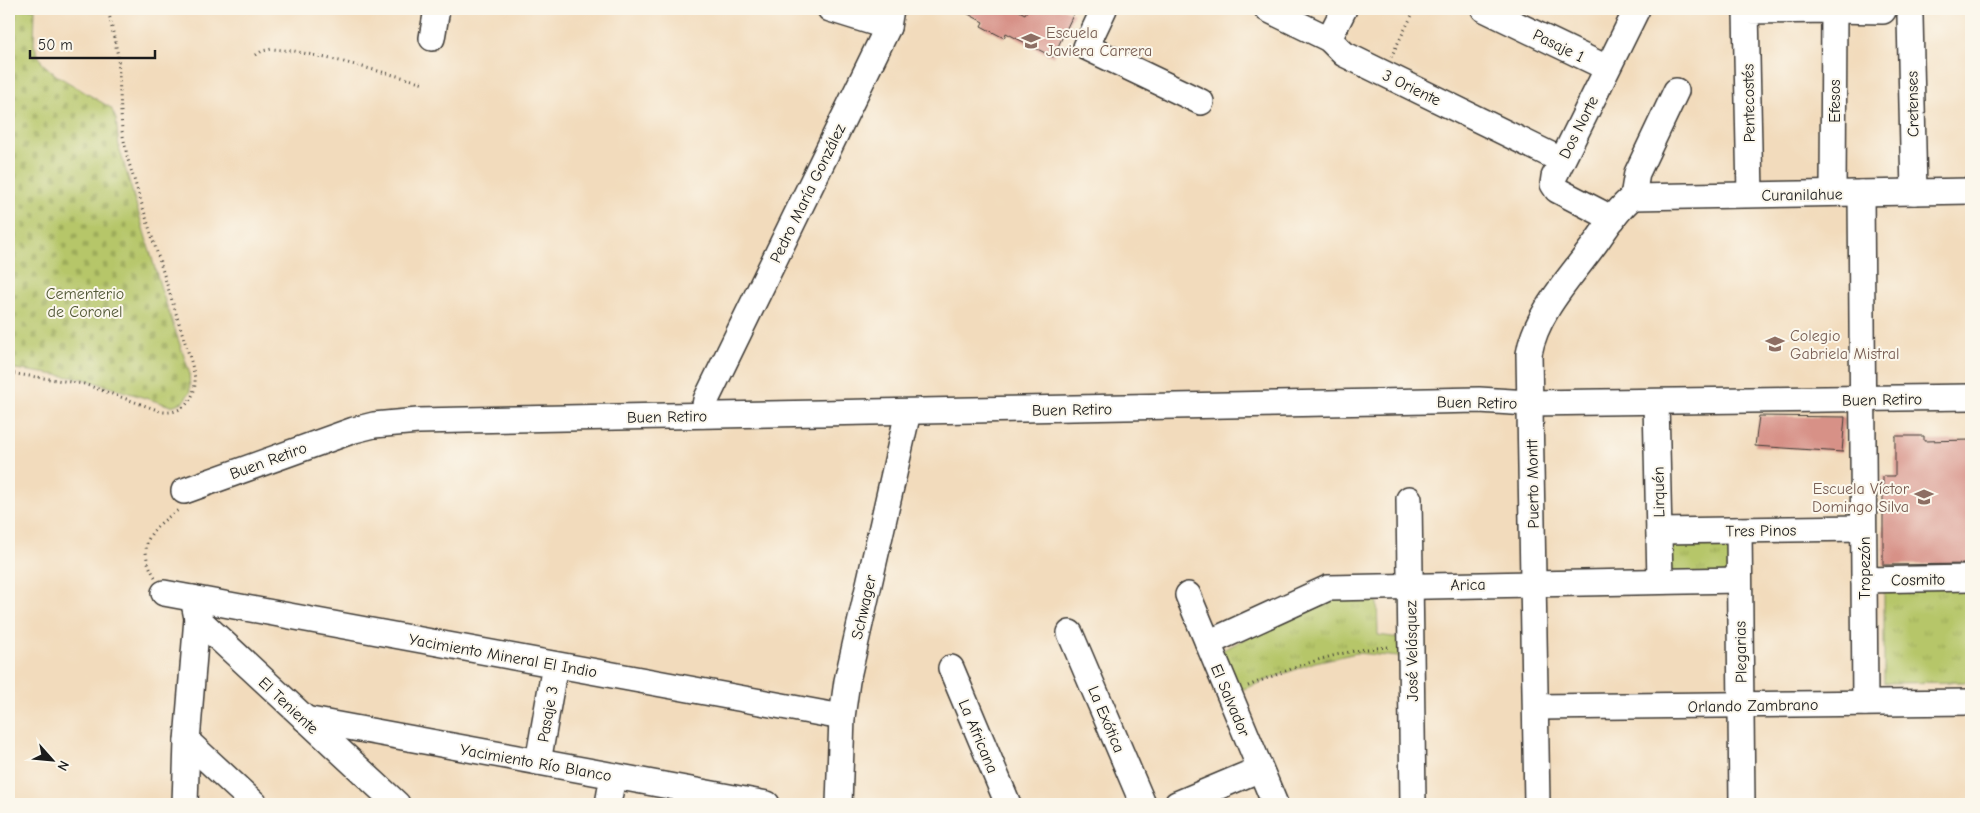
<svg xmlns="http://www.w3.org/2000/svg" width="1980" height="813" font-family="'Comic Neue',sans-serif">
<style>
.grass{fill:url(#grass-tufts);stroke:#697142}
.cemetery{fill:url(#cemetery-stones);stroke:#697142}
.building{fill:#d79187}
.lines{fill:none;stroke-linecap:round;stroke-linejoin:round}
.minor-casing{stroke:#3c3934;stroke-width:28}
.path{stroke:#3c3934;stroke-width:3;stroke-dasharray:1 4;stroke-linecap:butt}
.minor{stroke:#fff;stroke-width:25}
.labels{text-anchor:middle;stroke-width:4;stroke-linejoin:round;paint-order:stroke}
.education-label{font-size:16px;fill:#785e54;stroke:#fbf7ec;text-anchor:start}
.street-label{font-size:16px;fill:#1c1c1c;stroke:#fbf7ec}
.park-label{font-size:16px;fill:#525837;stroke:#fbf7ec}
</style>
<defs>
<pattern id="grass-tufts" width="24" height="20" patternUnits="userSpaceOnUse" patternTransform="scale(1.25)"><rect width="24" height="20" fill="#b6c669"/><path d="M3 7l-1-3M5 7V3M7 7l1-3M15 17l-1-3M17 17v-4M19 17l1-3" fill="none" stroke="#9caa5a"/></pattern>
<pattern id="cemetery-stones" width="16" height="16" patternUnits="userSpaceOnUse" patternTransform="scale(1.25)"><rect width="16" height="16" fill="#b6c669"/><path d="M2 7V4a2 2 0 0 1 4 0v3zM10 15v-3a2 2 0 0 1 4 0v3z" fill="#9caa5a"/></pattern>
</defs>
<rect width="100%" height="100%" fill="#fbf7ec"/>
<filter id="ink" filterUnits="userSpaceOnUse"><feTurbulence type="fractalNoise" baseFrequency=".02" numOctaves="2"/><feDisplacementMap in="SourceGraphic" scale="10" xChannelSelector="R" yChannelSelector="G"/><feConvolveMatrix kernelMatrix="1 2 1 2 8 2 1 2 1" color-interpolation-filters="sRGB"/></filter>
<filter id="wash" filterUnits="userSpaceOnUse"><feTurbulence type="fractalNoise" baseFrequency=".0096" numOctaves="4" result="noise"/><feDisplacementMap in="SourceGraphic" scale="20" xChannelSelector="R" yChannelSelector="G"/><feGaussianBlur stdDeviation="1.12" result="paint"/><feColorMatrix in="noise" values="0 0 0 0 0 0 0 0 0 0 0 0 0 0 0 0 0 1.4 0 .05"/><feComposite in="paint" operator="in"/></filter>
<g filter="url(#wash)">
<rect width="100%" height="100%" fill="#f2dbbc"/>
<g class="grass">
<polygon points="1731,535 1735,573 1669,577 1668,536"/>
<polygon points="1971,585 1971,682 1884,683 1884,586"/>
<polygon points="1333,595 1377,596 1378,635 1400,638 1399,657 1357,653 1315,662 1241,690 1221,651"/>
</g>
<polygon class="cemetery" points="9,9 35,9 34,45 42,63 56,75 111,108 116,119 119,147 162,292 189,371 190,392 183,402 171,406 84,379 9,368"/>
<g id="blocks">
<g class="building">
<polygon points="959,9 1015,9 1025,14 1028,9 1064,9 1074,13 1053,57 1006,33 1004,38 981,26 983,22"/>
<polygon points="1759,416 1845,417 1842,452 1755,446"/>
<polygon points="1895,436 1924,436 1924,441 1971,440 1971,564 1883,565 1883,476 1895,476"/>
</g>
</g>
</g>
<g filter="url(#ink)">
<use href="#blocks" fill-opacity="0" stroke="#3c3934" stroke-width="1"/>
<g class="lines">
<g class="minor-casing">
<g id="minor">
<polyline points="830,9 888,27"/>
<polyline points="1104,9 1086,47 1201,102"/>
<polyline points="1267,9 1329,39 1344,54 1561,160"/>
<polyline points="1484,9 1607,68"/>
<polyline points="1910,17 1914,192"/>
<polyline points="432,38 437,9"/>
<polyline points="1329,39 1344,9"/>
<polyline points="1833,193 1834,10"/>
<polyline points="1861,193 1865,703"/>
<polyline points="1750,194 1746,11 1834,10 1883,11"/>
<polyline points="1633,197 1971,191"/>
<polyline points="1633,197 1637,173 1676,91"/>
<polyline points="1613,219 1557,190 1553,184 1554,177 1637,9"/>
<polyline points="1656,402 1660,581"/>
<polyline points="703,415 706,400 888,27 891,9"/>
<polyline points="184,491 354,430 374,425 418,421 1479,400 1529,403 1971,397"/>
<polyline points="1409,499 1413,804"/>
<polyline points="1739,530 1742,804"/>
<polyline points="1659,531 1863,528"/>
<polyline points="1864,580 1971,578"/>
<polyline points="164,593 842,717"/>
<polyline points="1188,595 1275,804"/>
<polyline points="193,598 197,618 397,804"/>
<polyline points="1070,633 1143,804"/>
<polyline points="1208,643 1328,588 1739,580"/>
<polyline points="951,668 1008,804"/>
<polyline points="1536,707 1971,702"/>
<polyline points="305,719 767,804"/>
<polyline points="187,741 255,804"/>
<polyline points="538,762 555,665"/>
<polyline points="185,804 187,741 197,618"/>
<polyline points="608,804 613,776"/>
<polyline points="839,804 842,717 847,681 908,412"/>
<polyline points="1177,804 1260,769"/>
<path d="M1537,804L1529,354C1536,313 1570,278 1594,245C1606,229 1617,209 1633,197"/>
</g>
</g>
<g class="path">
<polyline points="256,55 262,51 272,49 294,51 340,61 424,83"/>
<polyline points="1391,57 1415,9"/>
<path d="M9,373L84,384L163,412C183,414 196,399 195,379C194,372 192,365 190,358L128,160L122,131L118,56L108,9"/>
<path d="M155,577C134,543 153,527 180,509"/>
<path d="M1248,686C1294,667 1340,649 1390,647"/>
</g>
<use href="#minor" class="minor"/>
</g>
</g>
<defs>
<g id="school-bare" transform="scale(1.5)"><path d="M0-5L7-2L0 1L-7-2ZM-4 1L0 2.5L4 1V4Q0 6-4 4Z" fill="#8d6e63" stroke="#fbf7ec" stroke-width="2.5" paint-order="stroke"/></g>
</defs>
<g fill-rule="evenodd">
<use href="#school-bare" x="1031" y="41"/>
<use href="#school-bare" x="1775" y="344"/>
<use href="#school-bare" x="1924" y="497"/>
</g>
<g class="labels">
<g class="education-label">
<text x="1046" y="38">Escuela<tspan x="1046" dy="18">Javiera Carrera</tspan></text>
<text x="1790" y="341">Colegio<tspan x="1790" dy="18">Gabriela Mistral</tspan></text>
<text x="1909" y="494" text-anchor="end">Escuela Víctor<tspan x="1909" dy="18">Domingo Silva</tspan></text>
</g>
<g class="street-label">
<text transform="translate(1559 45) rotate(26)" y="6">Pasaje 1</text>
<text transform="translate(1412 87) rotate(26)" y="6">3 Oriente</text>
<text transform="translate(1834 101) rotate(-90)" y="6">Efesos</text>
<text transform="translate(1748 103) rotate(-91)" y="6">Pentecostés</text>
<text transform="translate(1912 104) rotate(-91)" y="6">Cretenses</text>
<text transform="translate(1578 127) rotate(-63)" y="6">Dos Norte</text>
<text transform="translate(807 193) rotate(-64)" y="6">Pedro María González</text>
<text transform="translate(1802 194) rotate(-1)" y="6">Curanilahue</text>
<text transform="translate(1882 399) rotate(-1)" y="6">Buen Retiro</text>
<text transform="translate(1477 402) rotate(1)" y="6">Buen Retiro</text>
<text transform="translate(1072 409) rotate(-1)" y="6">Buen Retiro</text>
<text transform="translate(667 416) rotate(-1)" y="6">Buen Retiro</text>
<text transform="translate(268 460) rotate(-20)" y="6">Buen Retiro</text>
<text transform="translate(1532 484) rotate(-91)" y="6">Puerto Montt</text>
<text transform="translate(1658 492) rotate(-91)" y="6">Lirquén</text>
<text transform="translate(1761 530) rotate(-1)" y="6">Tres Pinos</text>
<text transform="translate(1864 568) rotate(-90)" y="6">Tropezón</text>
<text transform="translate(1918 579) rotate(-1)" y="6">Cosmito</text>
<text transform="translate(1468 584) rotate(-1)" y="6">Arica</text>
<text transform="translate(863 607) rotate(-77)" y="6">Schwager</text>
<text transform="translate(1411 651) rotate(-91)" y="6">José Velásquez</text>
<text transform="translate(1740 652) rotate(-91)" y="6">Plegarias</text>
<text transform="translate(503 655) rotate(10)" y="6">Yacimiento Mineral El Indio</text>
<text transform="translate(1231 700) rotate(67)" y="6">El Salvador</text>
<text transform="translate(289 705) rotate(43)" y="6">El Teniente</text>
<text transform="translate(1753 705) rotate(-1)" y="6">Orlando Zambrano</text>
<text transform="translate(547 714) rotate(-80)" y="6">Pasaje 3</text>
<text transform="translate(1107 719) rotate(67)" y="6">La Exótica</text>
<text transform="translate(979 736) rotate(67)" y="6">La Africana</text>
<text transform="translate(536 762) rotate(10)" y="6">Yacimiento Río Blanco</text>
</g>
<g class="park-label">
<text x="85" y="299">Cementerio<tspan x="85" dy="18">de Coronel</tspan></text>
</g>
</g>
<rect width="1980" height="813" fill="none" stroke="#fbf7ec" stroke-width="30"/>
<g transform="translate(52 760) rotate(117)" stroke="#fbf7ec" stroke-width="4" paint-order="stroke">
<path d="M0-4L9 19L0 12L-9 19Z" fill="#1c1c1c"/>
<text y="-8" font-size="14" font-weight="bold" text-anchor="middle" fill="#1c1c1c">N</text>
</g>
<path d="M30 50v8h125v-8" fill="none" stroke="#1c1c1c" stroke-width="2.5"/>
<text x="38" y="50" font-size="15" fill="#1c1c1c" stroke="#fbf7ec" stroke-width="4" paint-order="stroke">50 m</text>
</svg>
